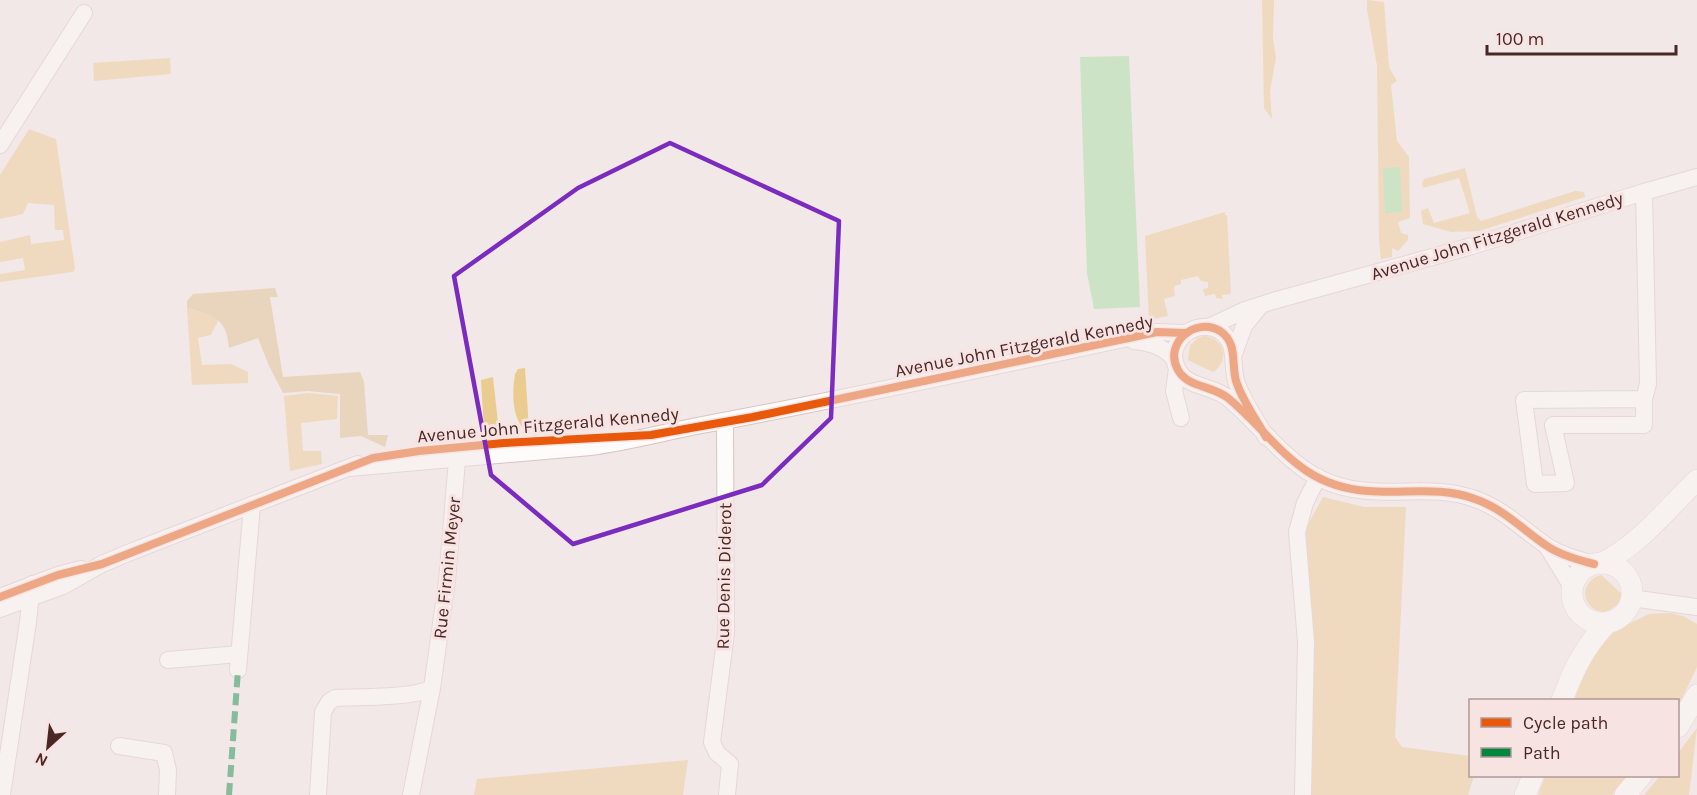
<svg xmlns="http://www.w3.org/2000/svg" width="1697" height="795" font-family="Karla,sans-serif">
<style>
.green{fill:#eacb90}
.forest{fill:#ddbf89}
.water{fill:#a0de9c}
.lines{fill:none;stroke-linecap:round;stroke-linejoin:round}
.minor-casing{stroke:#d9c4c2;stroke-width:18}
.major-casing{stroke:#d9c4c2;stroke-width:22}
.minor{stroke:#fdfcfb;stroke-width:16}
.major{stroke:#fdfcfb;stroke-width:21}
.quiet{stroke:#00873e;stroke-width:6;stroke-dasharray:12 6;stroke-linecap:butt}
.cycleway-casing{stroke:#f7e4e2;stroke-width:11}
.cycleway{stroke:#e8590c;stroke-width:8}
.marked{fill:none;stroke:#7b2cbf;stroke-width:4.5;stroke-linejoin:round}
.labels{text-anchor:middle;stroke-width:6;stroke-linejoin:round;paint-order:stroke}
.street-label{font-size:18px;fill:#4a2725;stroke:#f7e4e2}
</style>
<rect width="100%" height="100%" fill="#f2e8e7"/>
<g class="green">
<polygon points="1262,0 1274,0 1273,38 1276,58 1270,91 1272,119 1264,108"/>
<polygon points="1367,0 1384,2 1389,67 1397,81 1391,85 1397,141 1409,157 1410,218 1398,222 1401,233 1408,235 1408,240 1398,251 1392,248 1392,257 1381,259 1379,241 1377,66 1367,10"/>
<polygon points="170,58 171,74 94,81 93,63"/>
<polygon points="29,129 56,139 75,269 73,272 0,282 0,274 25,270 23,258 0,262 0,242 30,235 31,244 64,240 63,230 55,230 54,205 28,203 23,214 0,219 0,175"/>
<polygon points="1465,168 1477,217 1481,221 1575,191 1584,192 1585,197 1479,231 1451,232 1423,224 1421,211 1428,208 1434,223 1470,213 1459,178 1423,188 1422,183 1424,179"/>
<polygon points="1225,212 1225,215 1227,215 1231,294 1222,295 1223,299 1216,298 1215,294 1205,296 1203,289 1208,288 1208,282 1201,281 1198,276 1181,280 1181,284 1174,286 1175,296 1164,299 1168,316 1149,320 1145,236"/>
<polygon points="187,308 215,316 218,321 211,335 198,338 202,365 231,364 248,372 248,383 192,385"/>
<path d="M1204,336C1225,338 1230,361 1213,372L1188,360L1190,345L1198,338Z"/>
<path d="M525,368L529,429V433C511,422 512,393 515,374L518,369Z"/>
<polygon points="493,377 498,423 494,429 484,430 481,380"/>
<polygon points="308,393 338,396 337,419 301,423 303,451 321,451 322,464 290,471 284,396"/>
<polygon points="1323,497 1364,507 1406,507 1395,737 1402,747 1470,756 1470,776 1474,776 1468,795 1308,795 1304,560 1306,528"/>
<path d="M1601,575L1622,594L1619,604L1606,612C1582,612 1577,582 1601,575Z"/>
<polygon points="1670,613 1683,616 1697,624 1697,667 1678,707 1678,700 1574,700 1594,647 1606,635 1649,614"/>
<polygon points="1697,728 1689,795 1644,795 1660,776 1678,776 1678,753"/>
<polygon points="688,760 683,795 474,795 477,779"/>
<polygon points="1545,776 1627,776 1612,795 1538,795"/>
</g>
<path class="forest" d="M275,288L278,297H270L283,377L360,372L364,382L368,435H388L385,447L361,436L340,438V394L308,391L283,393L269,366L258,338L229,348C227,318 212,315 187,308V301L193,294Z"/>
<g class="water">
<polygon points="1129,56 1140,307 1094,309 1087,273 1080,57"/>
<polygon points="1400,167 1402,212 1385,213 1383,168"/>
</g>
<g class="lines">
<g class="minor-casing">
<g id="minor">
<polyline points="0,145 84,13"/>
<polyline points="1644,192 1648,384 1644,399 1524,400 1535,484 1566,483 1553,425 1644,425 1644,399"/>
<polyline points="1209,327 1245,310 1273,301 1472,246 1644,192 1697,177"/>
<path d="M1134,341C1151,343 1163,346 1174,359"/>
<polyline points="1234,354 1244,326 1261,305"/>
<polyline points="1177,369 1174,391 1181,418"/>
<polyline points="725,421 726,633 712,742 717,753 730,764 727,795"/>
<path d="M1266,437C1256,419 1242,400 1236,381C1231,363 1238,343 1220,331C1195,316 1163,344 1178,370C1188,388 1212,385 1228,398C1276,438 1297,486 1368,491C1404,494 1440,486 1475,499C1504,509 1523,530 1547,546C1560,555 1578,560 1594,564"/>
<path d="M349,468L591,447C628,442 665,432 702,425C854,397 1005,364 1157,332L1186,333"/>
<polyline points="1548,548 1572,587"/>
<polyline points="0,597 58,575 81,569"/>
<polyline points="1631,598 1697,607"/>
<polyline points="0,609 63,586 102,564 133,551 358,464"/>
<polyline points="168,660 239,654"/>
<polyline points="238,670 252,505"/>
<polyline points="119,746 164,753 168,770 167,795"/>
<polyline points="2,795 28,622 32,584"/>
<path d="M318,795L323,712L329,702L335,698C359,697 414,698 432,688L447,581L458,448"/>
<polyline points="411,795 432,688"/>
<polyline points="1303,795 1306,642 1297,532 1305,503 1318,477"/>
</g>
</g>
<g class="major-casing">
<g id="major">
<path d="M1602,563C1639,545 1668,508 1697,480"/>
<circle cx="1602" cy="593" r="30"/>
<path d="M1562,700C1574,669 1584,647 1608,622"/>
<polyline points="1678,727 1697,695"/>
<polyline points="1525,795 1533,776"/>
<polyline points="1625,795 1641,776"/>
</g>
</g>
<use href="#minor" class="minor"/>
<use href="#major" class="major"/>
<polyline class="quiet" points="229,795 238,670"/>
<g class="cycleway-casing">
<g id="cycleway">
<path d="M1266,437C1256,419 1242,400 1236,381C1231,363 1238,343 1220,331C1195,316 1163,344 1178,370C1188,388 1212,385 1228,398C1276,438 1297,486 1368,491C1404,494 1440,486 1475,499C1504,509 1523,530 1547,546C1560,555 1578,560 1594,564"/>
<polyline points="0,597 58,575 102,564 373,458 419,451 504,443 651,435 753,417 1157,332 1186,333"/>
</g>
</g>
<use href="#cycleway" class="cycleway"/>
</g>
<path d="M0 0H1697V795H0ZM670,143L839,221L831,418L762,485L573,544L491,475L454,276L578,188Z" fill="#f2e8e7" fill-opacity=".55" fill-rule="evenodd"/>
<path class="marked" d="M670,143L839,221L831,418L762,485L573,544L491,475L454,276L578,188Z"/>
<g class="labels">
<g class="street-label">
<text transform="translate(1497 236) rotate(-17)" y="6">Avenue John Fitzgerald Kennedy</text>
<text transform="translate(1024 346) rotate(-11)" y="6">Avenue John Fitzgerald Kennedy</text>
<text transform="translate(548 425) rotate(-5)" y="6">Avenue John Fitzgerald Kennedy</text>
<text transform="translate(447 568) rotate(-84)" y="6">Rue Firmin Meyer</text>
<text transform="translate(724 576) rotate(-89)" y="6">Rue Denis Diderot</text>
</g>
</g>
<rect x="1469" y="699" width="210" height="78" fill="#f7e4e2" stroke="#b29896" stroke-width="1.5"/>
<rect x="1481" y="718" width="30" height="9" fill="#e8590c" stroke="#b29896" stroke-width="1.5"/>
<text x="1523" y="729" font-size="18" fill="#4a2725">Cycle path</text>
<rect x="1481" y="748" width="30" height="9" fill="#00873e" stroke="#b29896" stroke-width="1.5"/>
<text x="1523" y="759" font-size="18" fill="#4a2725">Path</text>
<g transform="translate(48 747) rotate(207)" stroke="#f7e4e2" stroke-width="4.5" paint-order="stroke">
<path d="M0-4.5L10 22L0 15L-10 22Z" fill="#4a2725"/>
<text y="-9" font-size="16" font-weight="bold" text-anchor="middle" fill="#4a2725">N</text>
</g>
<path d="M1487 45v9h189v-9" fill="none" stroke="#4a2725" stroke-width="3"/>
<text x="1496" y="45" font-size="18" fill="#4a2725" stroke="#f7e4e2" stroke-width="4.5" paint-order="stroke">100 m</text>
</svg>
